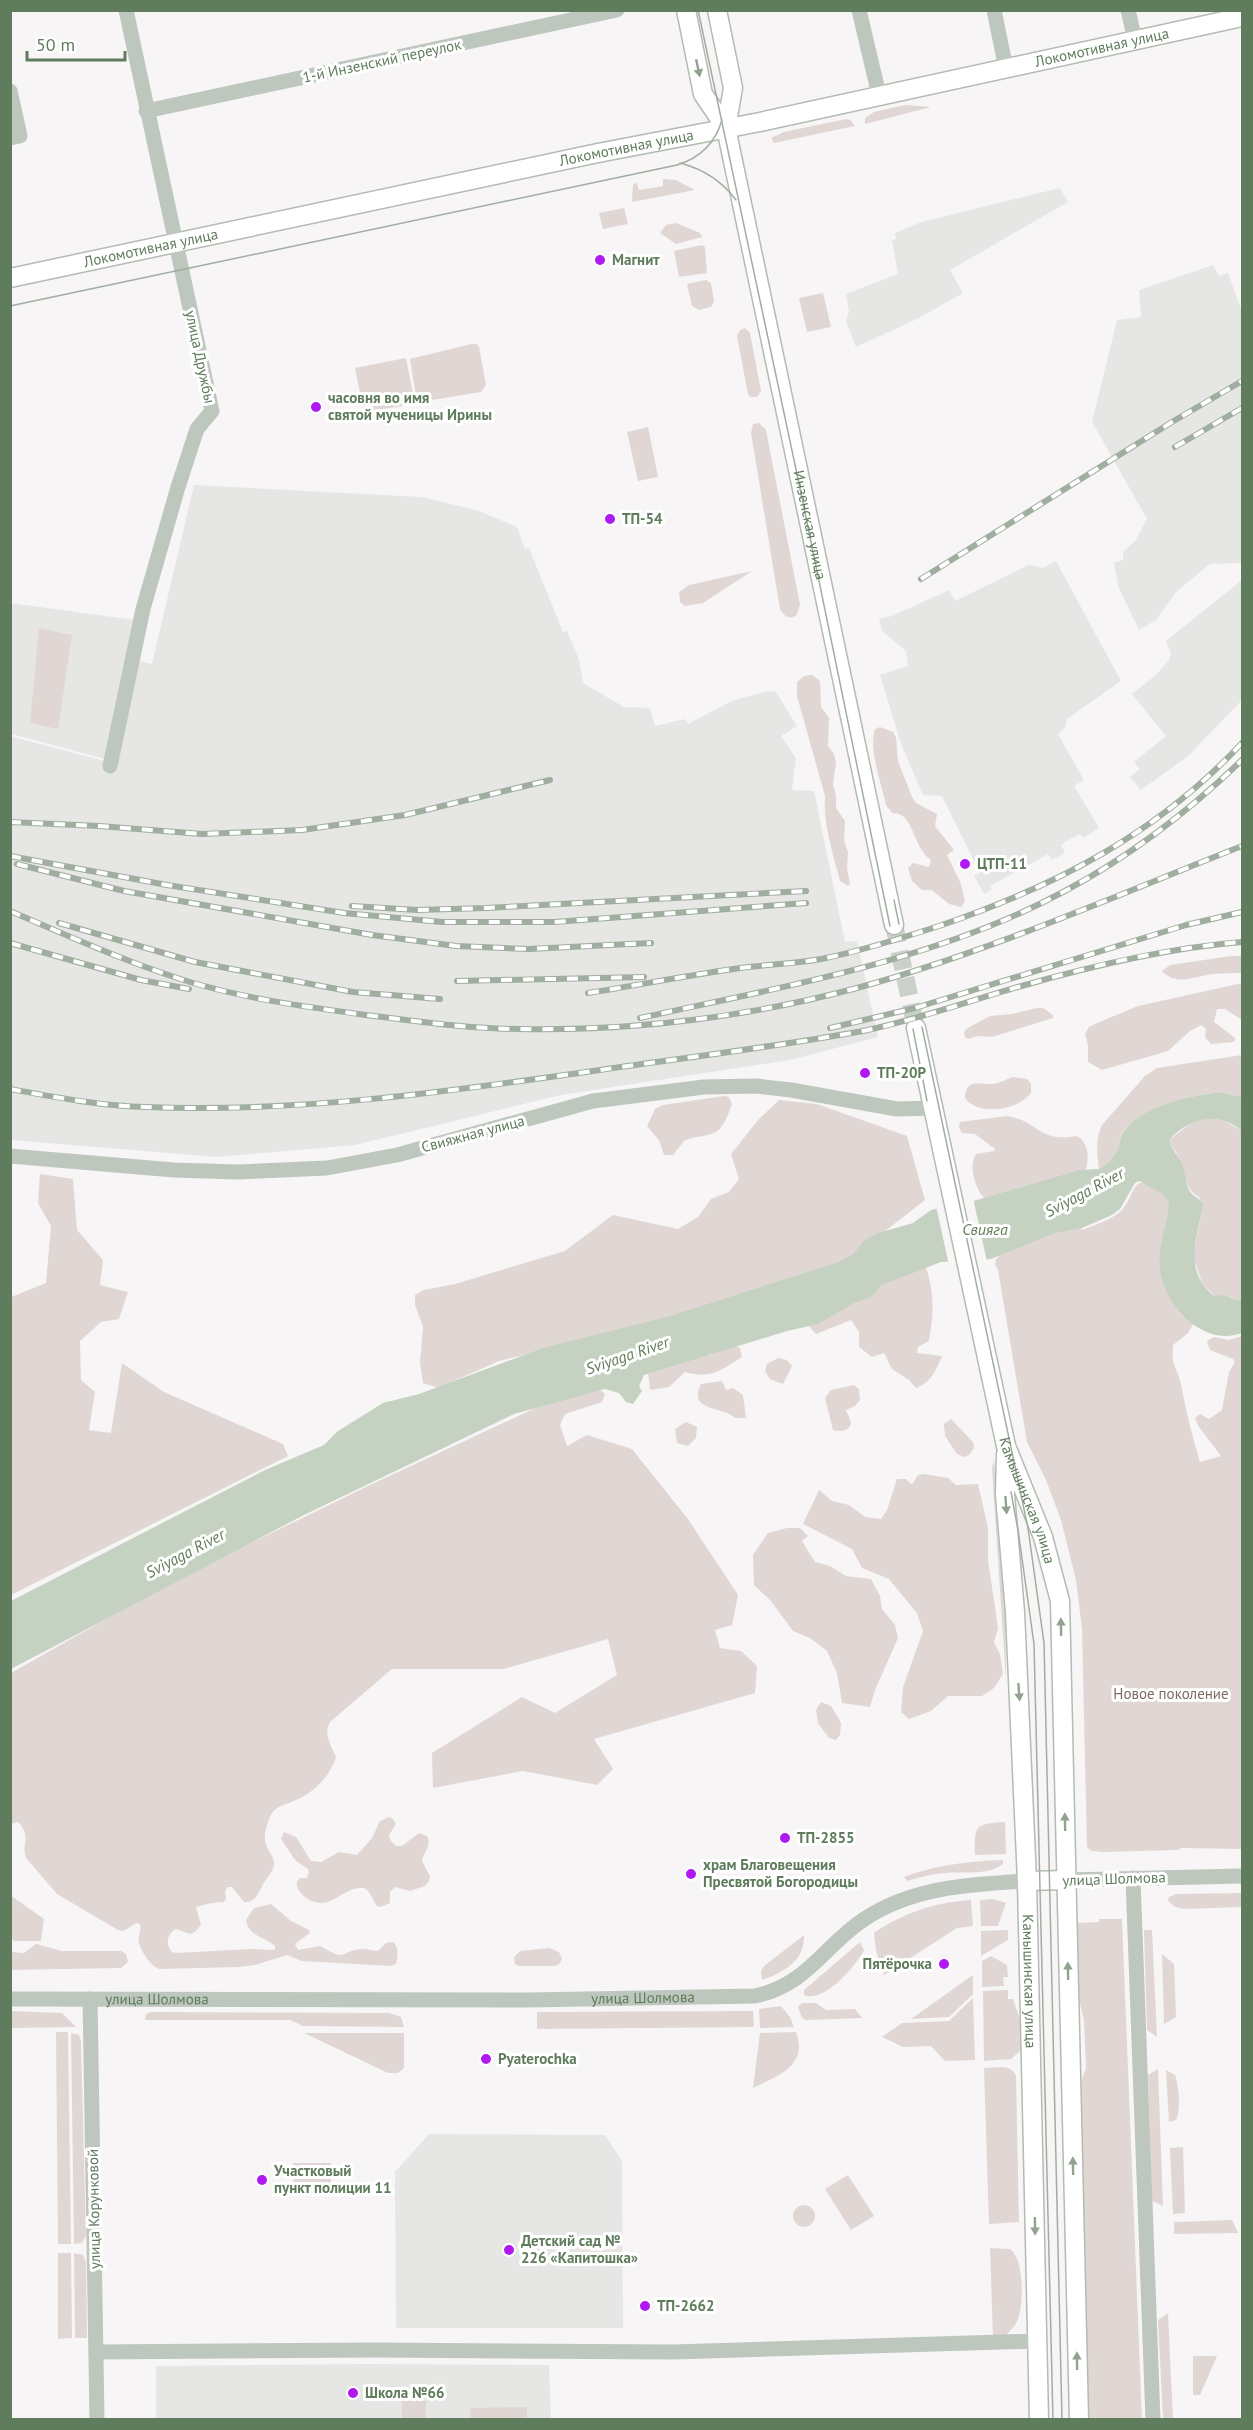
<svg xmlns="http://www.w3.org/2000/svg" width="1253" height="2430" font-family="'PT Sans',sans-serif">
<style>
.built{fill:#e6e6e4}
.green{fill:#e0d7d5}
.water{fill:#c6d2c1}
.pier{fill:#f8f5f6}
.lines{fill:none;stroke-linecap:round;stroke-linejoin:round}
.major-tunnel{stroke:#cad1c8;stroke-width:18;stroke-dasharray:18 9;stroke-linecap:butt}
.major-casing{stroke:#b2bcb1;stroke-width:21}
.minor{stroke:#bec7bd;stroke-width:15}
.major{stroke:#fff;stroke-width:18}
.tram{stroke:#a0ae9f;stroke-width:1.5}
.rail-casing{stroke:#a0ae9f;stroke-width:6}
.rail{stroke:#fff;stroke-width:4;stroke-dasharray:11;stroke-linecap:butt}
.oneway{fill:#8fa38d}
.poi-dot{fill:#af1af2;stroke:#fff;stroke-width:2}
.labels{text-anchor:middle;stroke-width:6;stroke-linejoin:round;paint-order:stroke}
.street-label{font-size:15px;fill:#5f7c5c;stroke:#fff}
.poi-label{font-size:15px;font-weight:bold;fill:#5f7c5c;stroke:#fff;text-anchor:start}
.park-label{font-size:15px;fill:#7f6b64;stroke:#fff}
.water-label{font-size:16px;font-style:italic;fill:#647d5b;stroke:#fff}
</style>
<rect width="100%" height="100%" fill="#f8f5f6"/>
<g class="built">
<polygon points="1060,188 1068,202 950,270 963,293 919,318 856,347 846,321 849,312 846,294 898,274 892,240 896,239 895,233 921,222"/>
<polygon points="1213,265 1219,276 1228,273 1242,311 1242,563 1210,564 1176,592 1156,620 1139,630 1118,586 1114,563 1123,560 1123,552 1135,541 1147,519 1092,422 1117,320 1141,317 1139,290"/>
<polygon points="194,485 421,497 476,510 517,527 525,549 529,548 563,632 567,631 579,659 583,683 624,707 650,708 655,726 685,719 688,724 732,701 767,691 776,692 797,726 781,736 796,758 792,790 814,791 845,942 857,941 878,1037 790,1060 561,1095 355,1145 217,1157 11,1140 10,736 105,761 135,660 152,664"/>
<polygon points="1056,561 1121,681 1067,719 1065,728 1058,734 1084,780 1074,786 1099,828 1083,838 1080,834 1065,842 1061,845 1065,853 1052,860 1048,854 990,886 992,889 984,894 974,876 980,873 942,796 923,795 901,744 880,675 908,666 906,651 882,631 879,619 892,616 949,590 955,601 1028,565 1043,568"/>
<polygon points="1242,580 1242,700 1187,757 1141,790 1130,777 1140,769 1134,762 1166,736 1132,694 1156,675 1169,660 1171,653 1166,641"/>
<polygon points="10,603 135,620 105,759 11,734"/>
<polygon points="429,2134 605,2135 622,2161 623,2328 396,2328 395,2172"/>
<polygon points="367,2364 549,2365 551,2419 156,2419 156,2366"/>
</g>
<g class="green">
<polygon points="905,105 931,107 865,124 865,118 874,112"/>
<polygon points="846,119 850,120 855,126 774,143 771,138 784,132"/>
<polygon points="663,179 676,180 695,190 632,202 633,184 637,183 639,190 663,186"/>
<polygon points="624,208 628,224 603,229 599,213"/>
<polygon points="676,223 700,233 702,237 676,244 660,233 666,225"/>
<polygon points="702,245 705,247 707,273 679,277 674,251"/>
<polygon points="706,280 711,283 714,301 711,307 699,310 692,306 687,284"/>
<polygon points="823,293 831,327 807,332 799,298"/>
<polygon points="745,328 750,333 761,391 757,397 750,397 748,394 737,336 740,330"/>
<polygon points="471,344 477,344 479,347 486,385 481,392 420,402 416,397 410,359"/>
<polygon points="406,358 415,404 364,412 355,368"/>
<path d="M759,423L766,430L800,605L796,616C788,619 785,617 780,609L751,433L753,424Z"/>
<polygon points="648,427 658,477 638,481 627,432"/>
<polygon points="752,571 703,603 685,606 680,602 679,592 689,585"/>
<polygon points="39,628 72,635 58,729 30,723"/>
<path d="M812,675L820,681L821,707L829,718L828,746L834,754L836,763L833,785L836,795V808L845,821L844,840L848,852L847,868L850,883L848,886L840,881C833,853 823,825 825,796L797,696V682L804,676Z"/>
<path d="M880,727L893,732L896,737L898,761L912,797L916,803L937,814L935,826L954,850L947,855L961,884L965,901L961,907L949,904L932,890H922L912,881L908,868L913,863L929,867L931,860C911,846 915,812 892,813L886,805C882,786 868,747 875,729Z"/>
<path d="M1231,956H1242V973C1233,973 1223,973 1213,974C1195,976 1177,987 1162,971L1170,965Z"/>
<polygon points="1242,983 1242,1020 1225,1009 1217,1009 1214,1022 1235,1038 1234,1042 1211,1044 1205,1037 1206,1029 1201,1025 1190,1031 1168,1051 1102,1070 1088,1062 1088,1045 1085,1034 1089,1027 1097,1023 1138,1006"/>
<polygon points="1037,1008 1043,1008 1053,1015 1053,1018 992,1037 977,1036 968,1039 965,1037 964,1033 966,1029 990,1016 1012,1014"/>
<path d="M1242,1055V1097L1219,1092L1184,1098L1132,1122L1121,1134L1119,1147L1110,1163L1099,1169C1097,1154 1095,1140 1102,1125L1145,1076L1157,1068Z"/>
<path d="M1013,1077L1027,1079L1031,1084V1093C1018,1110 979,1117 965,1098C965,1078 981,1085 994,1084C1000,1083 1007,1079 1013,1077Z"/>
<path d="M724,1096L729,1097L732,1104C720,1139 715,1132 685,1140L673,1155H664L659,1140L647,1126L655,1109L663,1105Z"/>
<polygon points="779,1100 817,1104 907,1136 925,1200 844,1263 634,1329 499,1361 438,1388 423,1383 420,1363 423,1327 415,1305 415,1295 424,1290 455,1284 565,1251 613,1215 678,1229 698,1217 711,1199 729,1192 739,1179 731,1154 759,1119"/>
<path d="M1007,1116C1039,1121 1038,1143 1077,1136C1089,1143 1089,1157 1086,1169L1082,1172L985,1199C975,1189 968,1166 976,1154L994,1151L995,1149L975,1134L962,1133L959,1128L960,1122Z"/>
<path d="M1205,1117L1224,1121L1242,1131V1299L1237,1300L1231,1297L1214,1296L1202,1283L1193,1256L1202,1210L1199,1197C1184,1190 1185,1170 1178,1156C1175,1149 1170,1147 1169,1140L1196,1119Z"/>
<polygon points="40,1174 73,1179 77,1230 103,1260 100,1285 128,1292 119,1319 101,1322 80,1341 81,1380 95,1392 89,1430 111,1433 122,1363 164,1392 283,1444 288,1456 11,1595 11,1297 46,1283 51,1226 38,1203"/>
<path d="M1139,1183H1146L1170,1197L1193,1325L1188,1333L1173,1345C1171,1368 1178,1367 1181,1385C1186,1411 1192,1436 1200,1462L1221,1456L1199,1427L1195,1418L1200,1414L1209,1419L1222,1410L1229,1372L1235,1362L1233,1359L1210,1350L1207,1341L1214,1337L1228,1340L1242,1336V1849L1181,1848L1178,1850L1102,1852L1091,1851L1087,1847L1082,1629L1076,1580L1061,1520L1046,1480L1027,1442L998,1270L995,1265L996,1259L1004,1252L1075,1224L1083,1230C1095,1224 1112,1220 1122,1210C1130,1201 1131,1190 1139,1183Z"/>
<path d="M923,1260C935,1288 934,1312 929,1341L918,1347L917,1353L942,1356C936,1370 931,1383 916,1388L909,1380L892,1369L884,1353L872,1357L859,1347V1332L851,1320L816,1334L806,1323Z"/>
<path d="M730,1343L740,1348L742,1357C719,1371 712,1379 685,1372L669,1387L650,1390L648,1371L691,1358L711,1355Z"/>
<polygon points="778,1358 787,1360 792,1366 783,1384 770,1379 765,1371 767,1364"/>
<path d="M722,1381L726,1390L733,1388L743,1395L746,1418H735C723,1406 687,1412 701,1384Z"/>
<path d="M854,1385L859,1389L860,1400L855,1406L846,1410C847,1414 849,1416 850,1420C854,1430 840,1433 833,1430L825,1398L831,1390Z"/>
<path d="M595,1386L605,1394L602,1402L565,1414L560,1425L567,1446L587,1435L632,1449L688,1519L738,1595L732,1625L715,1630L720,1648L741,1651L757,1666L755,1693L594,1739L613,1769L597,1785L523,1771L433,1788L432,1753L522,1697L555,1713L617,1675L608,1639L504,1669H392L330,1722C323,1734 331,1745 336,1757C330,1776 315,1792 296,1800C286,1805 275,1805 270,1817C267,1825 263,1836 266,1844C268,1851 275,1858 274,1865C273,1872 269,1875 265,1881C259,1890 257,1903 244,1902L232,1887H228L225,1891L226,1899L224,1902C214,1902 205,1904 196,1907L201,1925L195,1932L190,1934L176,1929C167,1934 165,1944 172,1952L176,1953L250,1949L275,1950V1946C265,1937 248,1936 246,1920L254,1908L271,1904L291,1921L309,1930L310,1933L295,1944L298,1950L320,1946C350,1963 337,1951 363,1949C368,1949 373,1951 378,1951L386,1943L393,1942C399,1947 398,1957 396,1964L391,1966L302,1961L287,1955L255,1965L239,1967L160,1969C151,1967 141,1951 139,1943C137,1936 142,1931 140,1924L136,1923L124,1931L118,1930L57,1894L26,1858C21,1842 32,1837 18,1822L11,1824V1673L173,1581L370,1485L559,1397Z"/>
<polygon points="951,1419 973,1442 974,1448 969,1455 964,1457 957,1454 945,1436 944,1424"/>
<polygon points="686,1422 697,1427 696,1438 688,1446 677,1443 675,1429"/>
<polygon points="994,1460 1005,1576 1006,1681 992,1468"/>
<polygon points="924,1474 948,1478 956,1485 978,1484 988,1528 988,1560 998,1628 994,1642 1000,1654 1003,1674 994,1688 982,1696 948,1696 931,1711 909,1719 901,1712 903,1687 923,1631 917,1613 889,1579 862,1568 852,1549 803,1524 819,1490 832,1501 849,1505 865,1517 881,1519 887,1510 897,1479 906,1479 911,1484 913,1483 918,1475"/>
<polygon points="787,1528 800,1528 808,1536 802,1541 815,1562 830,1566 846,1576 871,1579 880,1596 882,1609 895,1625 898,1638 875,1690 870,1707 842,1703 837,1673 827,1651 810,1638 793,1631 771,1601 754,1585 753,1555 768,1533"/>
<polygon points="821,1702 831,1706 841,1723 840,1735 836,1740 829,1738 818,1723 816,1710"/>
<path d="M389,1817L393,1819L396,1824L389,1835L390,1840L396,1846H402L419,1833L427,1836C432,1847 424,1851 422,1861L430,1876L429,1881L425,1886L410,1891L395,1887L390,1892V1903L381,1907L377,1906C372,1900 370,1889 363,1888C341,1886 330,1915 305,1897C300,1893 296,1888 297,1881L300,1878H307L309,1873L308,1869L295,1860L281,1839L284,1832L296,1837L311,1861L321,1862L339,1852L357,1855L372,1838L380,1821Z"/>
<path d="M1005,1822L1006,1854L975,1855C974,1825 975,1824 1005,1822Z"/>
<path d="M1003,1860V1864C987,1876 964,1871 946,1873C932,1874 920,1877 907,1881L904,1877C936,1865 968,1861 1003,1860Z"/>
<polygon points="1242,1893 1242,1907 1184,1909 1175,1907 1168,1901 1169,1897 1176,1894"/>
<polygon points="10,1895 44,1919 41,1941 14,1941 11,1937"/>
<polygon points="993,1899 1006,1903 998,1926 981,1926 980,1900"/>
<path d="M971,1900L973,1926L957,1928L884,1975L876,1951L874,1933C902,1913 937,1902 971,1900Z"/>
<polygon points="1099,1919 1122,1919 1142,2419 1086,2419 1079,2087 1086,2068 1084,2020 1077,1991 1077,1923 1099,1922"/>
<polygon points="1008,1930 1008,1940 981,1956 981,1931"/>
<polygon points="1144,1930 1152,1930 1157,2037 1147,2030"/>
<path d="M804,1935C805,1961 784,1972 762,1980L761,1971L764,1966Z"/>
<path d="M860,1942L864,1950C856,1966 823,2004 804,1995V1990Z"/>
<polygon points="36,1944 62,1951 121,1951 126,1954 128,1962 121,1968 11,1970 11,1952 24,1953"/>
<polygon points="549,1948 559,1952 562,1958 560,1963 556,1966 519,1966 515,1964 514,1957 520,1951"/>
<polygon points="1162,1954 1174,1964 1176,2017 1164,2024"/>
<polygon points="991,1956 1007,1965 1008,1977 1003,1977 1004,1986 982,1987 982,1961"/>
<polygon points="973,1975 973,1994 949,2017 911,2019"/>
<polygon points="1008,1990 1008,1999 1013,1999 1021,2022 1021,2050 1011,2059 984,2061 983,1991"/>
<polygon points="973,1998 975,2060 945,2061 931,2046 903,2047 882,2037 902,2023 949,2021"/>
<polygon points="802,2003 816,2003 826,2010 855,2009 862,2018 806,2020 802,2018 798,2007"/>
<polygon points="781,2006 790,2017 794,2027 760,2028 759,2009"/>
<polygon points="11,2011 62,2013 76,2027 11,2028"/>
<polygon points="753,2011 754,2027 537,2029 537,2012"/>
<polygon points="151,2012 389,2013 401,2017 404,2027 303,2026 290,2020 145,2020 146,2014"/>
<polygon points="56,2032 68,2032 71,2244 58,2244"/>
<path d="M796,2032C809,2066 777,2076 753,2088L760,2033Z"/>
<polygon points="71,2033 79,2035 81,2041 86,2236 82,2243 74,2244"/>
<polygon points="304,2033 404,2033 404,2068 398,2073 388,2073"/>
<path d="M984,2068C996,2068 1011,2063 1016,2076L1019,2222L989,2224Z"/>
<polygon points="1158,2069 1163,2206 1152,2201 1148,2075"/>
<path d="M1166,2070L1175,2075C1179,2087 1181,2109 1176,2120L1169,2122Z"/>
<polygon points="1183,2147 1185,2213 1173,2214 1170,2148"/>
<polygon points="293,2163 331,2163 331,2190 294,2190"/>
<polygon points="848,2175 874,2216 851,2230 825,2189"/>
<circle cx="804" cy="2216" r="11"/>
<polygon points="1232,2220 1238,2233 1174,2234 1174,2222"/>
<path d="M990,2248L1010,2249C1024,2259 1024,2303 1018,2319C1016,2325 1011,2330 1006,2335L993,2336Z"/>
<polygon points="71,2253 72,2338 58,2339 58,2253"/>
<polygon points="74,2253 83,2255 86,2262 87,2338 75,2338"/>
<polygon points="1168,2313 1173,2419 1163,2419 1158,2320"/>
<polygon points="1193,2356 1217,2356 1200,2395 1193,2395"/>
<rect x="402" y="2401" width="24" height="18"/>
<polygon points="527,2407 527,2419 471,2419 470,2408"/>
</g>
<path class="water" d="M1219,1092L1242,1097V1131C1219,1111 1189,1117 1169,1140C1171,1149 1179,1156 1183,1166C1186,1174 1185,1187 1192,1194C1196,1198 1200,1199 1203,1204C1198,1236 1182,1270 1214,1296L1224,1295L1237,1300L1242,1299V1333C1206,1347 1169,1310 1161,1276C1155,1251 1168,1227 1169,1202L1161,1193L1139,1181L1135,1183L1120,1209L1112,1215L1082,1228L1055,1233L991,1259L941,1262L882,1285L871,1297L854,1303L818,1324L787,1331L644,1375L639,1386L642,1391L633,1404L626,1402L619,1393L605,1389L514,1414L304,1515L11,1669V1601L265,1470L324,1445L338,1431L383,1403L419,1394L543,1348L667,1317L839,1262L853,1254L865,1240L878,1233L913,1223L931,1210L977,1200L1080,1170L1099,1169L1110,1162L1119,1147L1121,1135L1132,1122L1150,1110L1184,1098Z"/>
<polygon class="pier" points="973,1198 987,1262 949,1265 936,1206"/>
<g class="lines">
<polyline class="major-tunnel" points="894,925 916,1028"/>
<g class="major-casing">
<g id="major">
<polyline points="686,10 703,94 726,128"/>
<path id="s2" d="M717,10L733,88L726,128L894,925"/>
<path id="s3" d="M10,278L598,153L760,122L1242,17"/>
<path id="s4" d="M916,1028L1006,1446L1043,1537L1060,1601L1079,2420"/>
<path id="s5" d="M1006,1454L1005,1495L1015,1612L1027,1881L1039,2420"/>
<polyline points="1027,1881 1067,1880"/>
</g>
</g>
<g class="minor">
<polyline points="859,10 879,95"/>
<polyline points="994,10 1006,69"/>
<polyline points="1128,10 1135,40"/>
<polyline points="10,91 20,136 10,138"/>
<polyline points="146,111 617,10"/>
<polyline points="110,766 143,609 178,487 197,429 212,411 126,10"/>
<polyline points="10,1156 174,1170 238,1172 327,1168 397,1155 593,1101 704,1087 756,1086 791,1090 897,1109 933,1108"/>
<polyline points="1133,1878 1153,2420"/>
<polyline points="1067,1880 1242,1876"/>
<path id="s1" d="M10,1999L528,2000L755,1996C807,1985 823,1947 863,1920C911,1887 971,1884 1027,1881"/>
<polyline points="90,1999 97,2420"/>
<polyline points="96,2352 376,2350 673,2352 1038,2341"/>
</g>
<use href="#major" class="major"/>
<g class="tram">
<polyline points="698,10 797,474 890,926"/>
<path d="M680,163C703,169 722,181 736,200"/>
<path d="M10,306L677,165C700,158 715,144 722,120"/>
<polyline points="894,900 899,924"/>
<polyline points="922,1027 1028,1528 1044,1643 1062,2420"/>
<polyline points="913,1029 927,1101"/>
<polyline points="1011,1492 1018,1530 1034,1644 1053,2420"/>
</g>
<g class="rail-casing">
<g id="rail">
<polyline points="1175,447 1242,408"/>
<polyline points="921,579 1172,422 1242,381"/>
<polyline points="10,822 99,826 202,834 302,830 405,815 550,780"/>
<polyline points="10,856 167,885 344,913 442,922 555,922 806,903"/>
<polyline points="17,864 124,891 372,935 456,946 529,949 651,943"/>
<polyline points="352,906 417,910 486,908 806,891"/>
<path d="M10,911C69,936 128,963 190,982C247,999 307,1007 366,1015C417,1021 468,1029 520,1029C632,1031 748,1017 857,988C988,952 1115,896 1242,846"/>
<polyline points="59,923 195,962 353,992 440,999"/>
<polyline points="10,943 141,980 189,989"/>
<polyline points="457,981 644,977"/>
<path d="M588,993C639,985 689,975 740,968C769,964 797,964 826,958C864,950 902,938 939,926C1056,886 1157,834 1242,743"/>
<path d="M640,1018C781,987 935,961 1063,892C1129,857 1188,812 1242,760"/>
<polyline points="830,1028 915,1008 1186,925 1242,912"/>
<path d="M10,1089C54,1097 101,1106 146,1107C296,1113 445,1092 593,1071C683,1058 774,1047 863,1031C916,1020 966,1002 1018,987C1091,966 1166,948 1242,942"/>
</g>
</g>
<use href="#rail" class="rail"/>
</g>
<defs><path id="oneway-solid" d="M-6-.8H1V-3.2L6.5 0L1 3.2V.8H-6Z" transform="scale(1.5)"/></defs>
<g class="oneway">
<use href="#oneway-solid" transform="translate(698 68) rotate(78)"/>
<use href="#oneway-solid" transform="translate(1006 1505) rotate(86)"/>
<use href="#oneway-solid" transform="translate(1061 1627) rotate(-91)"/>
<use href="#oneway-solid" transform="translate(1019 1692) rotate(86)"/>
<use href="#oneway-solid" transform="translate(1065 1822) rotate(-91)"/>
<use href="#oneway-solid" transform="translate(1068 1971) rotate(-91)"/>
<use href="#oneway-solid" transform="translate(1073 2166) rotate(-91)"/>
<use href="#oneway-solid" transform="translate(1035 2226) rotate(89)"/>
<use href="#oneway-solid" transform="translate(1077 2361) rotate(-91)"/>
</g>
<g class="poi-dot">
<circle cx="600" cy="260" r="6"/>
<circle cx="316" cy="407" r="6"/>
<circle cx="610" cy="519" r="6"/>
<circle cx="965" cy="864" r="6"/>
<circle cx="865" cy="1073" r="6"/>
<circle cx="785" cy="1838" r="6"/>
<circle cx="691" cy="1874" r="6"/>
<circle cx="944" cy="1964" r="6"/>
<circle cx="486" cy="2059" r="6"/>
<circle cx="262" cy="2180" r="6"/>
<circle cx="509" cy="2250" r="6"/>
<circle cx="645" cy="2306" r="6"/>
<circle cx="353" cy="2393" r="6"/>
</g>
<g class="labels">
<g class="street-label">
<text dy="5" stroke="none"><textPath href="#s3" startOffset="1116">Локомотивная улица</textPath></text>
<text transform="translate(382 61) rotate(-12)" y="5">1-й Инзенский переулок</text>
<text dy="5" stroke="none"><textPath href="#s3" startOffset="630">Локомотивная улица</textPath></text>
<text dy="5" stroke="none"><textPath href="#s3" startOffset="144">Локомотивная улица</textPath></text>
<text transform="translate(200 357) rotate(78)" y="5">улица Дружбы</text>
<text dy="5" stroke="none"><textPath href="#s2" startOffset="526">Инзенская улица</textPath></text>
<text transform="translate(473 1134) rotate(-15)" y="5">Свияжная улица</text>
<text dy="5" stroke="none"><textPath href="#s4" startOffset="486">Камышинская улица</textPath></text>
<text transform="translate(1114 1879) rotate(-2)" y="5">улица Шолмова</text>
<text dy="5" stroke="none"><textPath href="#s5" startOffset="528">Камышинская улица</textPath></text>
<text dy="5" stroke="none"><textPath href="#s1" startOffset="633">улица Шолмова</textPath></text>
<text dy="5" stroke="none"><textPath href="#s1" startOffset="147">улица Шолмова</textPath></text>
<text transform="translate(94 2209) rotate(-91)" y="5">улица Корунковой</text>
</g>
<g class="poi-label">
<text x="612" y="265">Магнит</text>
<text x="328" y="403">часовня во имя<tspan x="328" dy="17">святой мученицы Ирины</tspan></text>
<text x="622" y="524">ТП-54</text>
<text x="977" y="869">ЦТП-11</text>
<text x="877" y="1078">ТП-20Р</text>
<text x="797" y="1843">ТП-2855</text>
<text x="703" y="1870">храм Благовещения<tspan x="703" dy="17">Пресвятой Богородицы</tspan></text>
<text x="932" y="1969" text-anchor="end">Пятёрочка</text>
<text x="498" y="2064">Pyaterochka</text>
<text x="274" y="2176">Участковый<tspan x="274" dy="17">пункт полиции 11</tspan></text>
<text x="521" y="2246">Детский сад №<tspan x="521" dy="17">226 «Капитошка»</tspan></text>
<text x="657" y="2311">ТП-2662</text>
<text x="365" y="2398">Школа №66</text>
</g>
<g class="park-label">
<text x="1171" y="1699">Новое поколение</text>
</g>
<g class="water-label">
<text transform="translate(1084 1192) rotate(-28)" y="6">Sviyaga River</text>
<text x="985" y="1235">Свияга</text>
<text transform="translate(627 1355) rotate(-19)" y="6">Sviyaga River</text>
<text transform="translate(185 1553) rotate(-28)" y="6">Sviyaga River</text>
</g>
</g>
<rect width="1253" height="2430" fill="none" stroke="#5f7c5c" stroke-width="24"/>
<path d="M27 51v9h98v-9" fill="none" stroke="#5f7c5c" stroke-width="3"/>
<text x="36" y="51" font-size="18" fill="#5f7c5c" stroke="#ffffff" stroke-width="4.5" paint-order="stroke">50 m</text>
</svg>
